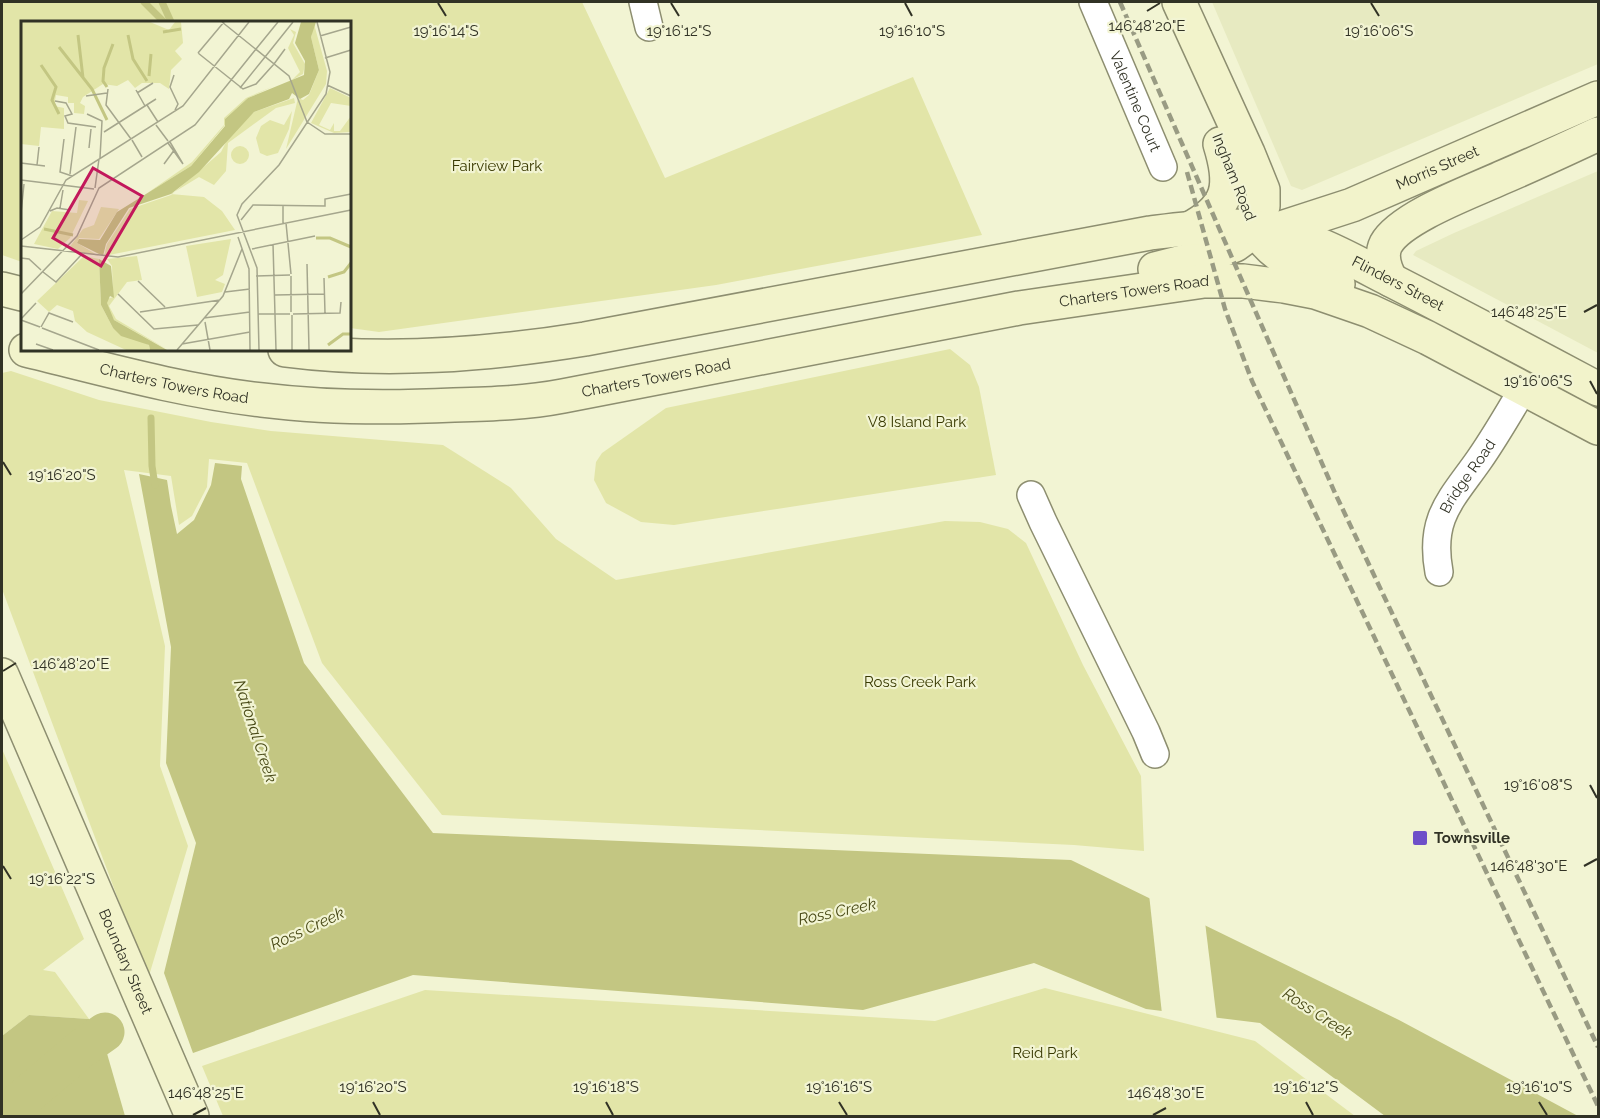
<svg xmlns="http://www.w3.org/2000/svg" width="1600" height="1118" font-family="Raleway,sans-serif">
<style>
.built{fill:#e7eac1}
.green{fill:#e2e5a8}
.water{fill:#c3c682}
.pier{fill:#f2f4d3}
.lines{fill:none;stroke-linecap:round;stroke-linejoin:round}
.stream{stroke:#c3c682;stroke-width:7}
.river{stroke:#c3c682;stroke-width:39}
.minor-casing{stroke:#8d8e70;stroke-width:30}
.secondary-casing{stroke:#8d8e70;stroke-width:36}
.minor{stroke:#fff;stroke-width:27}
.secondary{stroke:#f2f3cb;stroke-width:33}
.rail{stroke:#999b83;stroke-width:4.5;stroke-dasharray:9 4.5;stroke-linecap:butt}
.ticks{fill:none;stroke:#313225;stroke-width:2}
.poi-dot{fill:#6e4fc9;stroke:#f2f4d3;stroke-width:2}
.labels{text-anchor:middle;stroke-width:4.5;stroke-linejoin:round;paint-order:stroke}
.street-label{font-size:15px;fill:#313225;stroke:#f2f4d3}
.park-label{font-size:15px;fill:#383901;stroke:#f2f4d3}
.poi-label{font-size:15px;font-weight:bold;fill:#313225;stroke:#f2f4d3;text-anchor:start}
.water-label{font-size:16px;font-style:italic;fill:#474815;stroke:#f2f4d3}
.inset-river{fill:none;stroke:#c3c682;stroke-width:3}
.inset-road{fill:none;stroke:#a5a68d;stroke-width:1.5}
.view{fill:#c2185b;fill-opacity:0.15;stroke:#c2185b;stroke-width:3}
.inset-edge{fill:none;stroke:#313225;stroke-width:3}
.ticks-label{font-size:15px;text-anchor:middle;fill:#313225;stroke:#f2f4d3;stroke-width:4.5;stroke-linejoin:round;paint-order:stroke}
</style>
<rect width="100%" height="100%" fill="#f2f4d3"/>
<g class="built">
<polygon points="1212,2 1598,2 1598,64 1302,190 1291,186"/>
<polygon points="1598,171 1598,353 1413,255 1416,251 1454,233"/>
</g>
<g class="green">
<polygon points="2,2 582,2 665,178 913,77 982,235 716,285 379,332 350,328 350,22 22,22 22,262 2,255"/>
<polygon points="950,349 970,365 979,387 996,475 674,525 641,522 606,503 594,480 596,462 602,453 666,408"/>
<polygon points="11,371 99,400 211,422 271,431 443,445 511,488 556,539 616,580 945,521 980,522 1008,529 1026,543 1083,665 1141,776 1144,851 1074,845 442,815 322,663 247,463 209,459 207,487 192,516 179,525 171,476 124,470 165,646 160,766 188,846 148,979 2,589 2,373"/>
<polygon points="2,749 84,939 43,970 55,972 89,1019 29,1015 2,1036"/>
<polygon points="1045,988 1255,1041 1355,1116 223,1116 202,1066 425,990 935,1021"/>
</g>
<g class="water">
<polygon points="215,463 242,466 241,479 304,663 433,833 1071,860 1399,1020 1578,1116 1385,1116 1260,1023 1146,1009 1034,963 863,1010 413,975 193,1053 164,973 196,843 166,763 171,647 139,474 167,480 171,506 177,534 194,520 211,485"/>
<polygon points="29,1015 89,1019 106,1050 125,1116 2,1116 2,1036"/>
</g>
<polygon class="pier" points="1149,894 1205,922 1217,1021 1162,1014"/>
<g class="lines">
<g class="stream">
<polyline points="144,2 164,22"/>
<polyline points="162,2 171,22"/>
<polyline points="151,418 152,466 155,485"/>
</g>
<polyline class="river" points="3,1116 81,1049 105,1032"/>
<g class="minor-casing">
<g id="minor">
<polyline points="643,2 649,27"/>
<path id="s1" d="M1093,2L1163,167"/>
<polyline points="1031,495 1043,522 1146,732 1155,754"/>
<path id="s2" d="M1439,572C1429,518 1451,500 1479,460C1495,437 1509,413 1523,389"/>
</g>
</g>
<g class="secondary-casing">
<g id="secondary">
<path d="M1252,220C1267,259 1303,267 1338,284"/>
<path d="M1189,229C1230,207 1233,186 1220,144"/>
<path id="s3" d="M1275,230L1352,205L1598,98"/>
<polyline points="1155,269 1210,255 1235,245 1250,234 1255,228 1263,206 1263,190 1248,153 1179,2"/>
<path d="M1391,280C1385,269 1380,256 1386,244C1401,217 1473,191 1501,178C1534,164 1566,149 1598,134"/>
<polyline points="2,289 22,294"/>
<path id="s4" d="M26,350C104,369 182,391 262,400C326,408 391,408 454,405C491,404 527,403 563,396L1019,308L1204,281H1243L1284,286L1315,292L1370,311L1428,338L1598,428"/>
<path id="s5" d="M285,350C385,363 486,355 585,339L1150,233C1190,228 1231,222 1272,230C1314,238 1352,260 1389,279C1459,315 1529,352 1598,389"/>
<path id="s6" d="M2,675L192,1116"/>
</g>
</g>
<use href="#minor" class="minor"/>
<use href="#secondary" class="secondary"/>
<g class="rail">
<polyline points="1120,2 1335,493 1598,1047"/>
<polyline points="1187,172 1225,309 1252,381 1598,1106"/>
</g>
</g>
<path class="ticks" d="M438,3L446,16M671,3L679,16M905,3L912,16M1371,3L1379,16M1147,11L1160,3M1584,312L1597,305M1590,381L1597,394M3,462L11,475M3,671L16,663M1590,785L1597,798M3,866L11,879M1584,866L1597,859M373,1102L380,1115M606,1102L613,1115M839,1102L847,1115M1306,1102L1313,1115M1539,1102L1547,1115M193,1115L206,1108M1153,1115L1166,1108"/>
<rect class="poi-dot" x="1412" y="830" width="16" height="16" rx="3"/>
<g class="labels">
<g class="street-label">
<text dy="5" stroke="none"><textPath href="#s1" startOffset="108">Valentine Court</textPath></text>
<text dy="5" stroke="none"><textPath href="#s3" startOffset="174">Morris Street</textPath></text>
<text transform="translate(1234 177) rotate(68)" y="5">Ingham Road</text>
<text dy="5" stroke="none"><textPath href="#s5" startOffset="1136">Flinders Street</textPath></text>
<text dy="5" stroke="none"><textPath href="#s4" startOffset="1124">Charters Towers Road</textPath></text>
<text dy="5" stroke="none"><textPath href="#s4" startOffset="638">Charters Towers Road</textPath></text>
<text dy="5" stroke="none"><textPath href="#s4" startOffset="152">Charters Towers Road</textPath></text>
<text dy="5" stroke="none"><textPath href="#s2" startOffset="104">Bridge Road</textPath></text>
<text dy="5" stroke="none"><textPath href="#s6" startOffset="312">Boundary Street</textPath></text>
</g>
<g class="park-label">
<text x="497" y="171">Fairview Park</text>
<text x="917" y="427">V8 Island Park</text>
<text x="920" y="687">Ross Creek Park</text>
<text x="1045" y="1058">Reid Park</text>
</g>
<g class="poi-label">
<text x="1434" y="843">Townsville</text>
</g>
<g class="water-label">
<text transform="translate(256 731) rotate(72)" y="6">National Creek</text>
<text transform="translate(837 911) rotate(-12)" y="6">Ross Creek</text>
<text transform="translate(307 928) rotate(-25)" y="6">Ross Creek</text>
<text transform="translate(1318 1013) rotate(33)" y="6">Ross Creek</text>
</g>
</g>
<g transform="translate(21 21)">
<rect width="330" height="330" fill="#f2f4d3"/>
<path d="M0,1H129L148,9L154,1H160L162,22L154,30L161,38L150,49L148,68L139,62H121L114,67L107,59L96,65L82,63L62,76L59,82L64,85L63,93L53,92V82H47V76L35,74L33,85L43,87V108L20,106L18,125L0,123ZM293,3L306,50L305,63L265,128L277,77L282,79L288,74L298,49L290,16ZM269,8L275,11L272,22L284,43L282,53L271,59L279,51L267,27L273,14ZM253,65L227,77L204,98V104L170,145L125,173L171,141L203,104V97L225,77ZM309,67L330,77V85L310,82L298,104L309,109L313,102V110H319L330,95V111L313,112L290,102ZM273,77L274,82L255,87L207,122L205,150L193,164L178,156L150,173L183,176L201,190L214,209L83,235L86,223L109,188L150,174L200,131L208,115L233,91ZM271,90L268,108L257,132L246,135L239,132L235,117L240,105L249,99L263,104ZM210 134a9 9 0 1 1 18 0a9 9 0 1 1-18 0ZM58,179L67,180L49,217L37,228L13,223L31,190L56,192ZM80,186L98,188L78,218L58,217L56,222L78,235L53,230L48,227L62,208L73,204ZM210,218L202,254L194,259L204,263L201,271L176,276L165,225ZM63,235L78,238L80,284L92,307L128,324L129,329H105L66,311L54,300L52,290L36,284L28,291L16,280ZM116,235L121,259L106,261L88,285L95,298L147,329L93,299L86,287V278L92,276L91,245L86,238Z" fill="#e2e5a8"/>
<path d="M280,1H295L290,16L298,49L288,73L279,78L271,72L268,78L233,91L178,151L150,173L108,187L85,223L82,235L56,222L58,218L79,219L96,191L170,145L204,105V98L227,77L283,54L284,40L274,22ZM78,238L90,245L93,277L89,275L86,282L93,299L146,329H129L128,324L100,315L92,307L80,284Z" fill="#c3c682"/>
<path class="inset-river" d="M142,11L160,8M57,14L62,57M107,14L112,38L126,60M38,26L71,68L86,99M20,44L35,66L31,79L38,93M128,55L130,33M86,66L82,60L83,47L92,23M23,208L52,214M295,217H309L330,226M307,256L323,251L330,242M307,324L322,313H330"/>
<path class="inset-road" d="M201,1L268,55L286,101M299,15L330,6M235,28L257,1M177,32L222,68L235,63L253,43M177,32L203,1M244,36L272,1M304,37L330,29M253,43L264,28M153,54L149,66L157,83L154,89M306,64L330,75M219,67L244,36M87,68L85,84L110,118M115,69L124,85M116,72L132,62M65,75L86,72M34,80L45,82L51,93L44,95L47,102L75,106M126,84L137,101M66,93L81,100L79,137M286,101L304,113H330M135,104L147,120M83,111L135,78M43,118L39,151L51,155M111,119L121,136M147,122L162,143L149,121M68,127L70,108M0,142L24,145M143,143L154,128M16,144L18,126M49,153L55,106M0,159L73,168M74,167L78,138M39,187L42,169M29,190L36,187L49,189M0,192L3,163M220,199L232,184L304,185V178L330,173M265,202L270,253M262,203V185M217,216L228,248L229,329M0,219L19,206L45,159L162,85L228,1M252,223L255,329M0,225L97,236L330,189M231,228L294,215M0,237L8,238L20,249M286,243L288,329M22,251L35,261L61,233M235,255L269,254M270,255V291M303,257L304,292M117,260L144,286M204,271L229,268M0,273L56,215L78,167L174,104L235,28M97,273L133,308L177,304M254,274L303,273M119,291L199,279M237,293H269M272,293L319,292L320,281M271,294V329M183,297L229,291M0,298L15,282M0,299L19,306M184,301L189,329M20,306L28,292L52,301M21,307L78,329M15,323L32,329M161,323L229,311M156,329L202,275L221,228M238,329L236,247L216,194L221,183L258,144L305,73L309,51L296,1"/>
<path class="view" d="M72,147L121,175L80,245L32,217Z"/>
<rect width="330" height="330" class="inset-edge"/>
</g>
<g class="ticks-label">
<text x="1147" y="31">146°48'20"E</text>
<text x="446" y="36">19°16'14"S</text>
<text x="679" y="36">19°16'12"S</text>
<text x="912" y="36">19°16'10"S</text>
<text x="1379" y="36">19°16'06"S</text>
<text x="1529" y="317">146°48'25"E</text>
<text x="1538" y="386">19°16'06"S</text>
<text x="62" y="480">19°16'20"S</text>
<text x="71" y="669">146°48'20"E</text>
<text x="1538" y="790">19°16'08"S</text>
<text x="1529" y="871">146°48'30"E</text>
<text x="62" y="884">19°16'22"S</text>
<text x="373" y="1092">19°16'20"S</text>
<text x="606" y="1092">19°16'18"S</text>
<text x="839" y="1092">19°16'16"S</text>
<text x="1306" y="1092">19°16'12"S</text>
<text x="1539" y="1092">19°16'10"S</text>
<text x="206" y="1098">146°48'25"E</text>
<text x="1166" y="1098">146°48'30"E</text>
</g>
<rect width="1600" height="1118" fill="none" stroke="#313225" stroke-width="6"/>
</svg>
